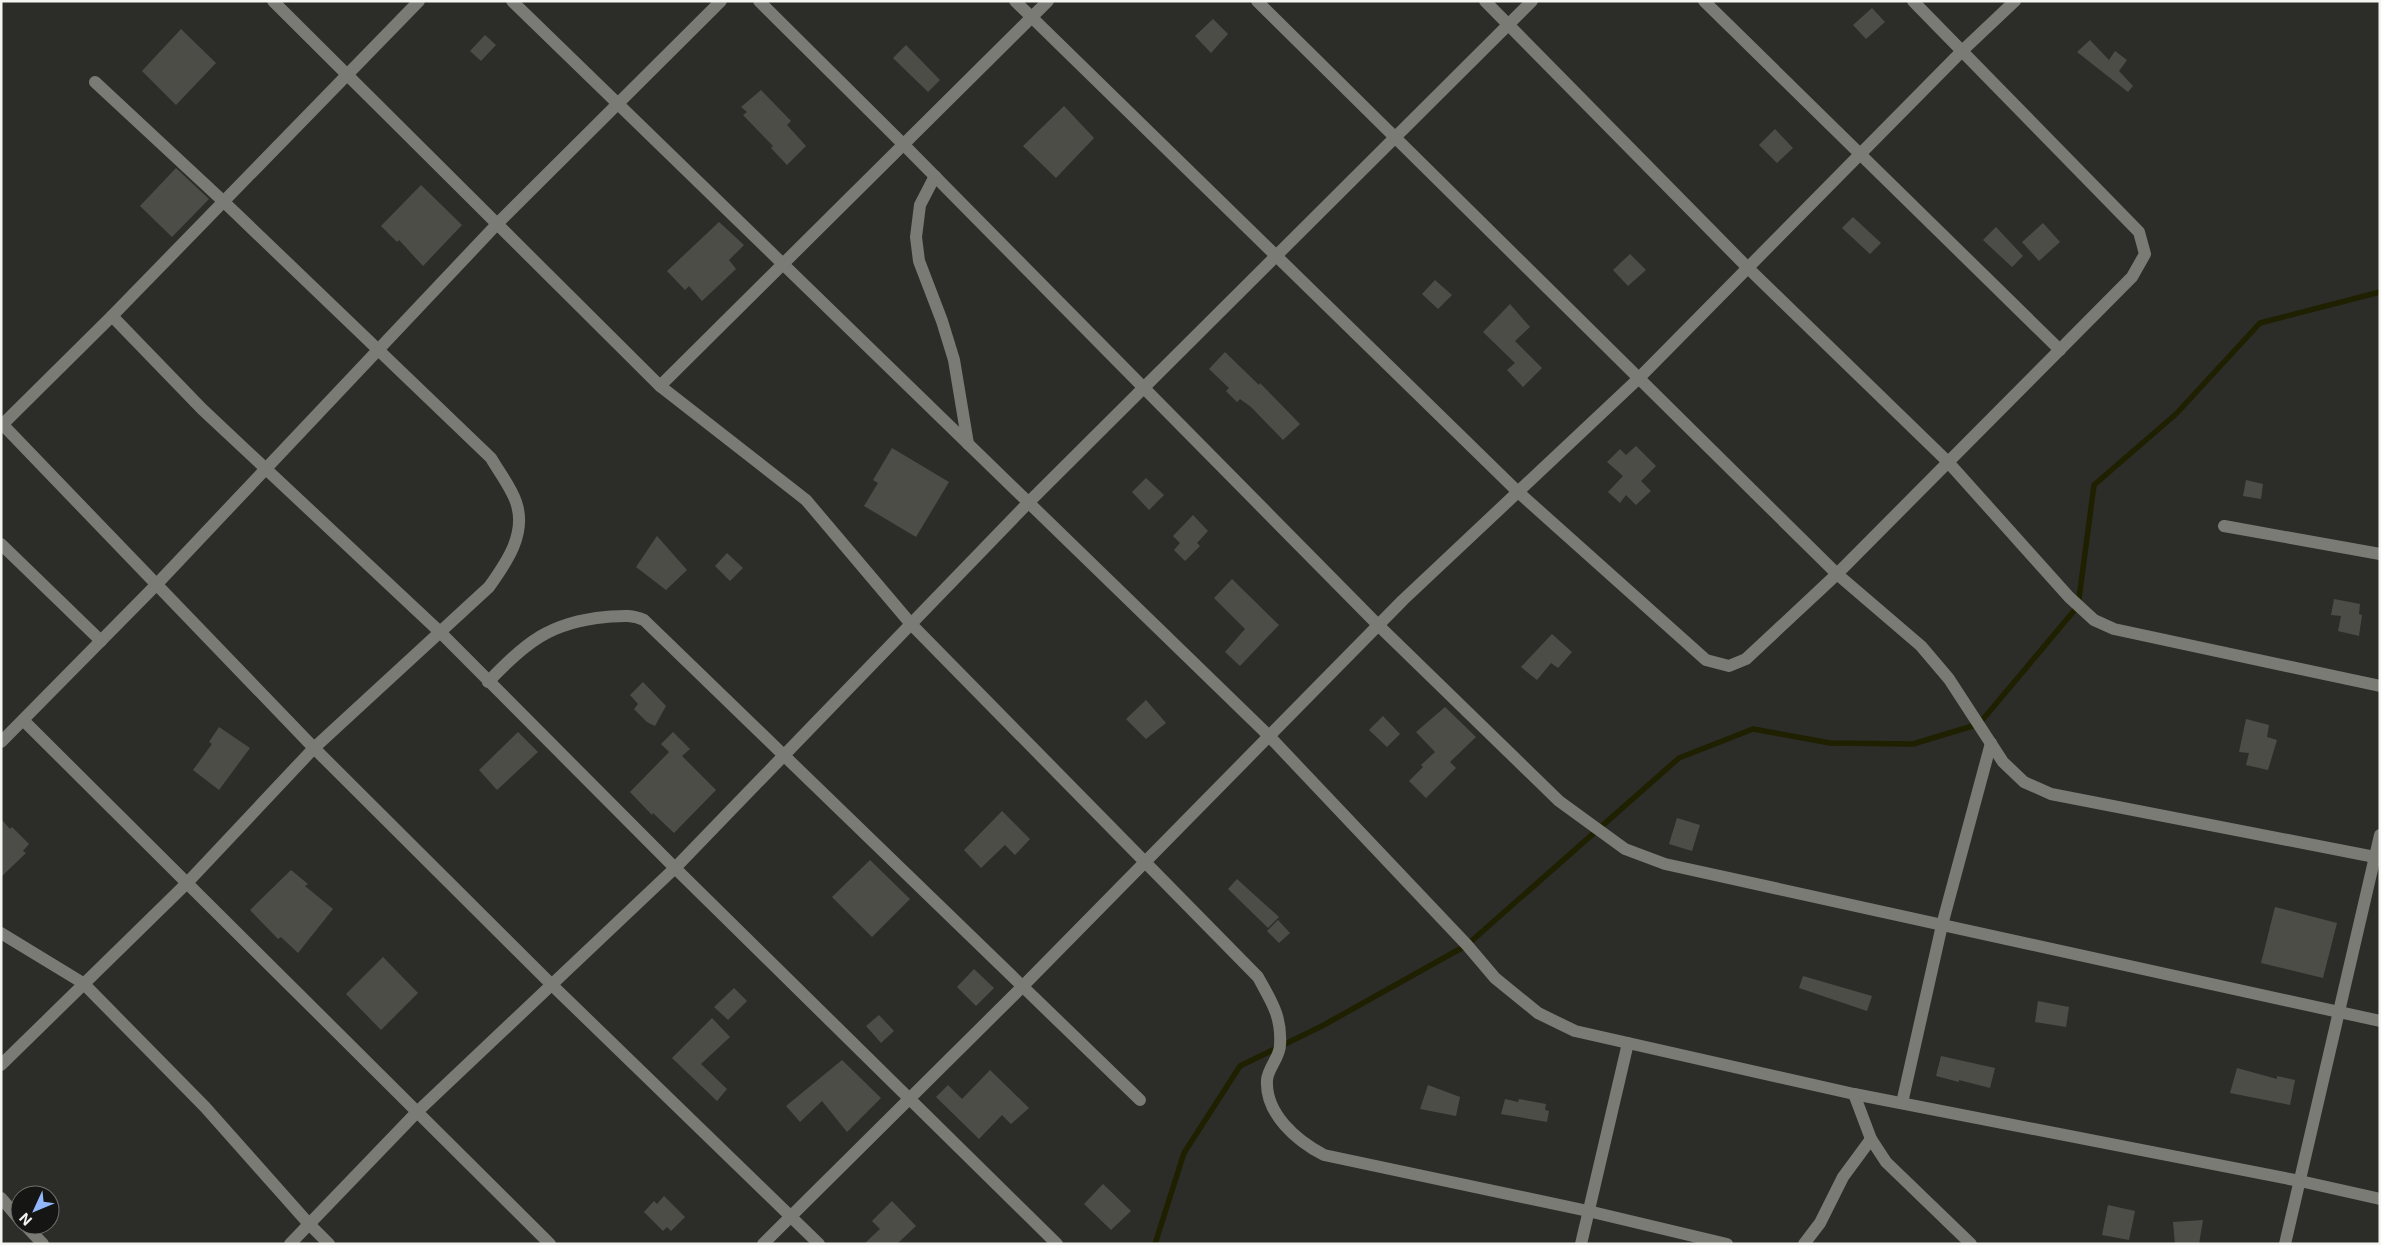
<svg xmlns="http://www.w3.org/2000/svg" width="2381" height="1245" font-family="Inter,sans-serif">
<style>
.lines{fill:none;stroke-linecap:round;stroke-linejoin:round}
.stream{stroke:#1e2000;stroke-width:5.5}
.building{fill:#4d4d48}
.minor{stroke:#7a7b75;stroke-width:12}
</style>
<rect width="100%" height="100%" fill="#2c2d28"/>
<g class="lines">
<polyline class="stream" points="1155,1244 1184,1153 1240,1066 1322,1026 1467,945 1679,758 1753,729 1830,743 1913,744 1979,724 2078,606 2094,485 2176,414 2260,323 2380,292"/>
</g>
<g class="building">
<polygon points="1872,8 1885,22 1866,39 1853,25"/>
<polygon points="1213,19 1228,34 1211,53 1195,36"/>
<polygon points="181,29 216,63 176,105 142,71"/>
<polygon points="485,35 496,45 481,61 470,51"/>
<polygon points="2090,40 2109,60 2115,51 2127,60 2119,71 2133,86 2128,92 2077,52"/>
<polygon points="906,45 940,80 928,92 893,58"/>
<polygon points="761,90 791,121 787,125 806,146 787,165 771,148 773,146 743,115 747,112 741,107"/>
<polygon points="1064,106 1094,138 1056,178 1023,146"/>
<polygon points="1775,129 1793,148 1777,163 1759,145"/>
<polygon points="176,168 209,199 172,237 140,206"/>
<polygon points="421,185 462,225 423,266 399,240 397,242 381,226"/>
<polygon points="1853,217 1881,243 1870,254 1842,228"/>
<polygon points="719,222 744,245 729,260 736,269 702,301 689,286 685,290 667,271"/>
<polygon points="2043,223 2060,242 2039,261 2022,242"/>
<polygon points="1996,227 2023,256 2012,267 1983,240"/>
<polygon points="1630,254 1646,270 1628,286 1613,270"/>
<polygon points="1435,280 1452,295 1438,309 1422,294"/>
<polygon points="1510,304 1530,327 1515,341 1542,368 1523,387 1507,370 1515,363 1483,332"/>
<polygon points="1225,352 1259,385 1260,383 1300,424 1283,440 1251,407 1240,399 1237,402 1226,391 1229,388 1209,369"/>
<polygon points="1636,446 1656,466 1641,481 1651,491 1636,505 1626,495 1620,503 1608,492 1623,476 1607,462 1620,449 1626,455"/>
<polygon points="892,448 949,482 916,537 864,506 878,483 873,480"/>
<polygon points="1146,478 1164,495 1149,510 1132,492"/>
<polygon points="2246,480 2263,484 2261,499 2243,496"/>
<polygon points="1193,515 1208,531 1197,543 1200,546 1185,561 1174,550 1180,543 1173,536"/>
<polygon points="657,536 687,570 666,590 636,567"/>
<polygon points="727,553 743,568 730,581 715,566"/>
<polygon points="1232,579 1279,625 1240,666 1225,652 1245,629 1214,598"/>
<polygon points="2334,599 2360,604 2359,614 2362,615 2359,636 2338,631 2341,616 2331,615"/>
<polygon points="1552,634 1572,652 1558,668 1551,663 1537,680 1521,667"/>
<polygon points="643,682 666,706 655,726 647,722 634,709 638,704 630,695"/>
<polygon points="1146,700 1166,723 1146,739 1126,719"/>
<polygon points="1445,707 1476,737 1450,762 1456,768 1426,798 1409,781 1423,767 1421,765 1435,752 1416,732"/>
<polygon points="1383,716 1400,734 1387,747 1369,730"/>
<polygon points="2246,719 2269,725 2267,737 2277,740 2268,770 2246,765 2249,753 2239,752"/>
<polygon points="219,727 250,748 219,790 193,770 212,744 209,742"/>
<polygon points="518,732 538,752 497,790 479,770"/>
<polygon points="673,732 690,749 682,756 716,790 674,833 653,813 652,815 630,792 669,752 661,744"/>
<polygon points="1002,811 1030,839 1015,855 1005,845 981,868 964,850"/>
<polygon points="1677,818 1700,825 1692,851 1669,844"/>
<polygon points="1,819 10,829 12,827 29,844 23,851 26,853 1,877"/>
<polygon points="870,860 910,899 872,937 832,897"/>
<polygon points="291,870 308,884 305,886 333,909 298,953 281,937 278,939 250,910"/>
<polygon points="1237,879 1279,917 1268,928 1228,889"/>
<polygon points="2275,907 2337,923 2323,978 2261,963"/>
<polygon points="1278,920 1290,933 1279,943 1267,931"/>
<polygon points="383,957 418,993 381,1030 346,994"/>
<polygon points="974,969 994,988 976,1006 957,987"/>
<polygon points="1803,976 1872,996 1867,1011 1799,988"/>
<polygon points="734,988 747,1001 728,1020 714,1007"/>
<polygon points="2038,1001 2069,1007 2066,1027 2035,1022"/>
<polygon points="879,1015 894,1031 881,1043 866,1026"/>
<polygon points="712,1018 730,1037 701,1064 727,1089 717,1101 672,1058"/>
<polygon points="1941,1056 1995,1068 1990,1088 1959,1080 1959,1082 1936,1076"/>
<polygon points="842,1060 881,1098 847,1132 822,1101 800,1122 786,1106"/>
<polygon points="2237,1068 2277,1079 2277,1076 2295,1080 2290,1105 2230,1093"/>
<polygon points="990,1070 1029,1108 1011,1124 1002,1115 979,1139 936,1097 948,1085 962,1099"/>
<polygon points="1428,1085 1460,1097 1456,1116 1420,1109"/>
<polygon points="1505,1099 1518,1102 1519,1099 1546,1104 1545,1110 1549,1111 1547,1122 1501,1114"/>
<polygon points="1103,1184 1131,1211 1111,1230 1084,1204"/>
<polygon points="664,1196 685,1217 671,1231 667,1227 663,1231 644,1212 654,1201 657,1204"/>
<polygon points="892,1201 916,1226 897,1244 864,1244 880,1229 872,1221"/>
<polygon points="2108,1205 2135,1211 2129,1240 2102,1235"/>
<polygon points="2203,1220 2199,1244 2175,1244 2173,1222"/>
</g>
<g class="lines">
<g class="minor">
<path d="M273,1L660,386L806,500L911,624L1258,977C1271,1001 1282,1016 1280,1045C1280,1057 1268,1068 1267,1080C1265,1114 1297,1141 1324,1155L1588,1211L1727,1244"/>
<polyline points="512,1 1268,735 1467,945 1495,978 1538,1013 1575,1031 1854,1094 2300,1181 2380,1199"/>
<polyline points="759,1 904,145 1378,625 1559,801 1625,849 1665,864 2380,1021"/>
<polyline points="1015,1 1517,491 1706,660 1729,666 1746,659 1837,574 2132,277 2145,254 2139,232 1913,1"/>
<polyline points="1257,1 1837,574 1921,646 1949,679 2003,762 2024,782 2051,794 2380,858"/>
<polyline points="1485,1 1748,268 1948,462 2069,597 2094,620 2114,629 2380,686"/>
<polyline points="1704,1 2060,350"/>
<polyline points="935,176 920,205 916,237 919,261 942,321 954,360 968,444"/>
<polyline points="112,316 202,409 441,633 675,868 1057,1244"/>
<polyline points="660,386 1048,1"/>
<polyline points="3,425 314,748 552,985 819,1244"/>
<polyline points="1,426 112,316 419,1"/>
<polyline points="2224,526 2380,554"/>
<polyline points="1,544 101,641"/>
<path d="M488,682C525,643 550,622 606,617C620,616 631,614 644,620L1140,1100"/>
<polyline points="23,720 550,1244"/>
<polyline points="1,742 156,585 498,223 721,1"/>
<polyline points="1,933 83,983 205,1107 309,1224 329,1244"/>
<path d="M1,1065L187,883L314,748L489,587C507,562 527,533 516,502C511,487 499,472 491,458L223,201L95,82"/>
<polyline points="1854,1094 1871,1139 1886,1162 1971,1244"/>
<polyline points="1902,1103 1942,925 1991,743"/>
<polyline points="1,1198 20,1220"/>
<polyline points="25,1225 43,1244"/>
<polyline points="290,1244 417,1112 675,868 1028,503 1532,1"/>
<polyline points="763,1244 1022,987 1403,600 1638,379 1962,51 2015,1"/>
<polyline points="1581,1244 1628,1043"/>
<polyline points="1804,1244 1820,1223 1843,1177 1871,1139"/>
<polyline points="2285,1244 2380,835"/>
</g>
</g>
<rect width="2381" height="1245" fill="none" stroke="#f4f4f1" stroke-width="5"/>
<g transform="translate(35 1210) rotate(226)"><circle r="24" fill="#151513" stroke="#6e6e6c"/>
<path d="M0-4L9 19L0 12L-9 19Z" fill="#93b7fd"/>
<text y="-8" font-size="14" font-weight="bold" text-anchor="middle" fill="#f4f4f1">N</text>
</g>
</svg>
